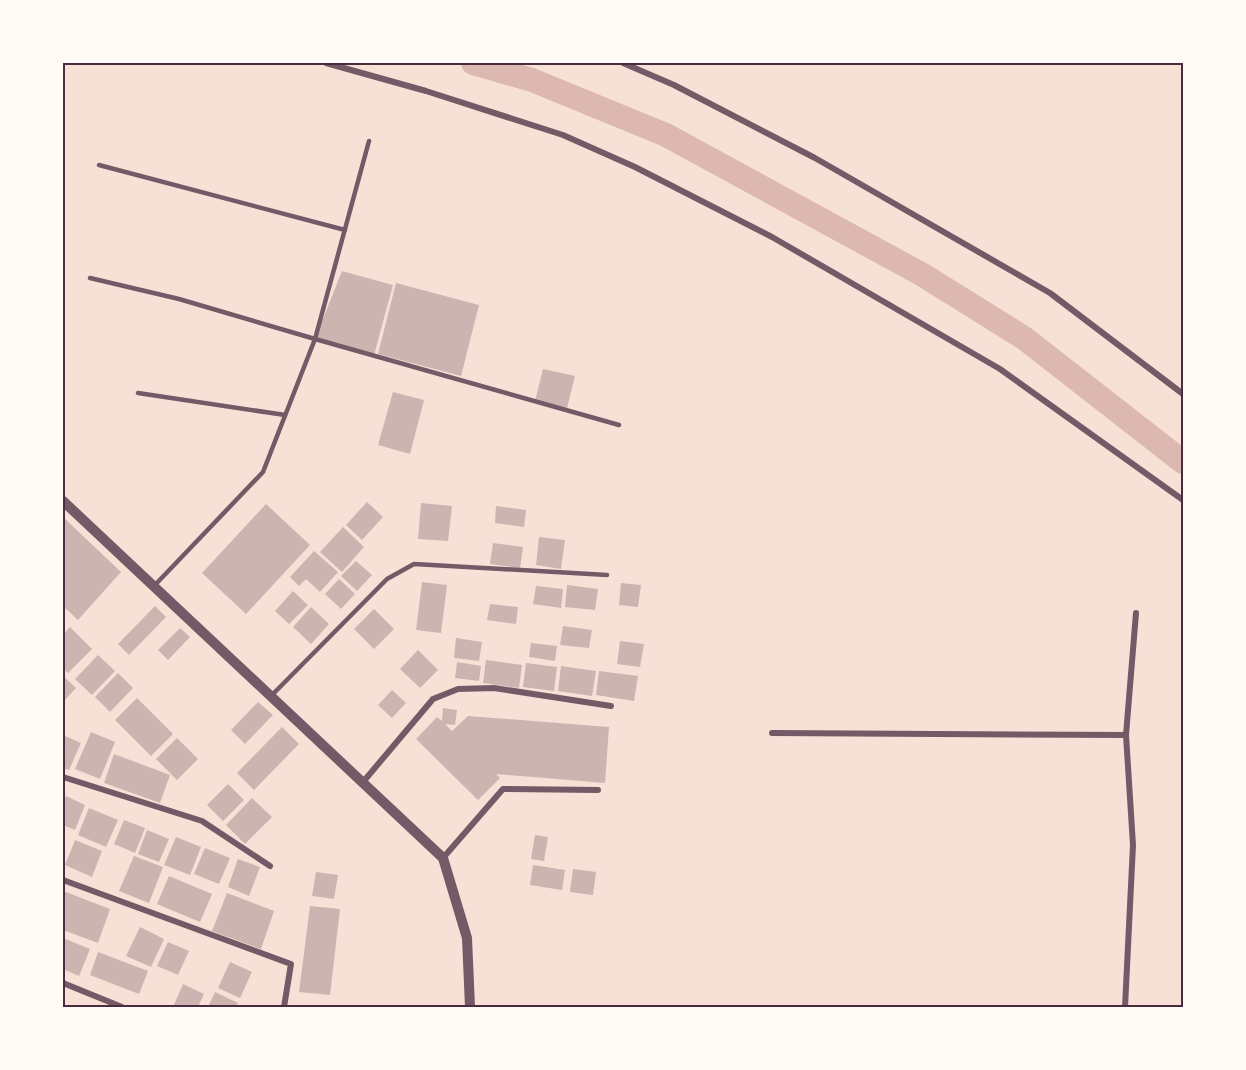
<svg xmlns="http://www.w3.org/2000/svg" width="1246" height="1070" font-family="Mulish,sans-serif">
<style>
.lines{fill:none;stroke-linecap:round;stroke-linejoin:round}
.canal{stroke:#dcb8b0;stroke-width:24}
.building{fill:#ccb4b1}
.service{stroke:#755966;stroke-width:4.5}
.minor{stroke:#755966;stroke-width:6}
.tertiary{stroke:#755966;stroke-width:10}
.neatline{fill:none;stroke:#4a2c40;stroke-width:2}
</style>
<rect width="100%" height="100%" fill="#f7e1d7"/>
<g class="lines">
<polyline class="canal" points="473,63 532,80 666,135 923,275 1024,338 1183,462"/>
</g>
<g class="building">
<polygon points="342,271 393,285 374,355 315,339"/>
<polygon points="396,283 479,305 461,376 378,354"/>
<polygon points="543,369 575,376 567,408 535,401"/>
<polygon points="393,392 424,400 410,454 378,445"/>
<polygon points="367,502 383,517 362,540 346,525"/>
<polygon points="421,503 452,506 448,541 418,539"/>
<polygon points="266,504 310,545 246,614 202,573"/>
<polygon points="496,506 526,510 524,527 495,523"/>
<polygon points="63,517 121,572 78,620 63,606"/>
<polygon points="343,527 364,547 342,572 320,552"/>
<polygon points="539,537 565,540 561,569 536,565"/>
<polygon points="493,543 523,547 520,568 490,564"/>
<polygon points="314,551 338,572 320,592 306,579 299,586 290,577"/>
<polygon points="356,561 372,575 357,591 341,576"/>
<polygon points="339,579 355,594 341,609 325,594"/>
<polygon points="422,582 447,585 441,633 416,630"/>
<polygon points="621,583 641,585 638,607 619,605"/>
<polygon points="567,585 598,589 595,610 565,607"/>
<polygon points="536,586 563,589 561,608 533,604"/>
<polygon points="293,591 308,605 289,624 275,611"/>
<polygon points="490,604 518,607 516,624 487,620"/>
<polygon points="155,606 166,617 129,655 118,644"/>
<polygon points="311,607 329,624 311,644 293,627"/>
<polygon points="374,609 394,629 374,649 354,629"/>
<polygon points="563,626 592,630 589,648 560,645"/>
<polygon points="70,627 92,649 68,673 63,668 63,635"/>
<polygon points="180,628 190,637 168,660 158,650"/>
<polygon points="456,638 482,642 479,661 454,658"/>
<polygon points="620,641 644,644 640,667 617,664"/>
<polygon points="531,643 557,646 555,661 529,657"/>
<polygon points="418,650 438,670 420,688 400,669"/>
<polygon points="98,655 115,671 92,695 75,679"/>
<polygon points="486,660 522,665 519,688 483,683"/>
<polygon points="457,662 481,666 479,681 455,678"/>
<polygon points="526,663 557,667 554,691 523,687"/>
<polygon points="561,666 596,671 592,696 558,691"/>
<polygon points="599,671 638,676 634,701 596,695"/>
<polygon points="118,673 133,688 110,712 95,697"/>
<polygon points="63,676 76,688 63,702"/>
<polygon points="392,690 406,703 392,718 378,705"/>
<polygon points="137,698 173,734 151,756 115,720"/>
<polygon points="258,702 273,715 245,744 231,730"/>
<polygon points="443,708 457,710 455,725 445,724 452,731 468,716 609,727 605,783 496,774 500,778 478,800 416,739 437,717 442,721"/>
<polygon points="282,727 299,744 254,790 237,773"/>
<polygon points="91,732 115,742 100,779 75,769"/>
<polygon points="63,735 81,743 69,770 63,768"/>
<polygon points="177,738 198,759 177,780 156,759"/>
<polygon points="114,754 170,775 160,803 104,783"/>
<polygon points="228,784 244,800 223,821 207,805"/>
<polygon points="66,796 85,805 75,830 63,825 63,803"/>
<polygon points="252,798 272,817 245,844 226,825"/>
<polygon points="89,808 118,820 106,847 78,835"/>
<polygon points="124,820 145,828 135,853 114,844"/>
<polygon points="147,830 169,839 159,862 138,854"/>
<polygon points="535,835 548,837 544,861 531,859"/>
<polygon points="176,837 201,847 190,875 164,865"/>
<polygon points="75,840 102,851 92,877 65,865"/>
<polygon points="205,848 230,858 219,884 194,874"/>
<polygon points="134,856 163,867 149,903 119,891"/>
<polygon points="238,859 260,867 249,896 228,887"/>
<polygon points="533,865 565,870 562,890 530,885"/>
<polygon points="573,869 596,872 593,895 570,892"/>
<polygon points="316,872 338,875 334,899 312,896"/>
<polygon points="169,876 212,894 200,922 157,904"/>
<polygon points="63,891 110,909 98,943 63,930"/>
<polygon points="227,893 274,911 261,949 212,931"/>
<polygon points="310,906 340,909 330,995 299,992"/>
<polygon points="140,927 164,939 151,967 126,956"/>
<polygon points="63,938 90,949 79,976 63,969"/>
<polygon points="168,942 189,951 178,975 157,966"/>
<polygon points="98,952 148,971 139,994 90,975"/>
<polygon points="230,962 252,972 240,998 218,988"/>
<polygon points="183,984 204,994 198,1007 173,1007"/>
<polygon points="215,992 238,1003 236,1007 208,1007"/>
</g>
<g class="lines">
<g class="service">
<polyline points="369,141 315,339 619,425"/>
<polyline points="99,165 345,230"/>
<polyline points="90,278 179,299 315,339 263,472 154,586"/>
<polyline points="138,393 285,415"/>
<polyline points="271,696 387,579 414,564 607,575"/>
</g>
<g class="minor">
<polyline points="326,63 426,91 563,135 635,167 772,237 1000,369 1183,500"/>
<polyline points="623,63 674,85 815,158 1050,293 1183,394"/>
<polyline points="772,733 1126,735 1136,613"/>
<polyline points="63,777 202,821 270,866"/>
<polyline points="363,782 433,699 458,689 494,688 611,706"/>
<polyline points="443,858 503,789 598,790"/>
<polyline points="63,880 291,964 284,1007"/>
<polyline points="63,983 122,1007"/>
<polyline points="1125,1007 1133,845 1126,735"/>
</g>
<polyline class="tertiary" points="63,501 443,858 467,938 470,1007"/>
</g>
<rect width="1246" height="1070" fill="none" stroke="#fffaf5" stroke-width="129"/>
<rect x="64" y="64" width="1118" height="942" class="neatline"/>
</svg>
